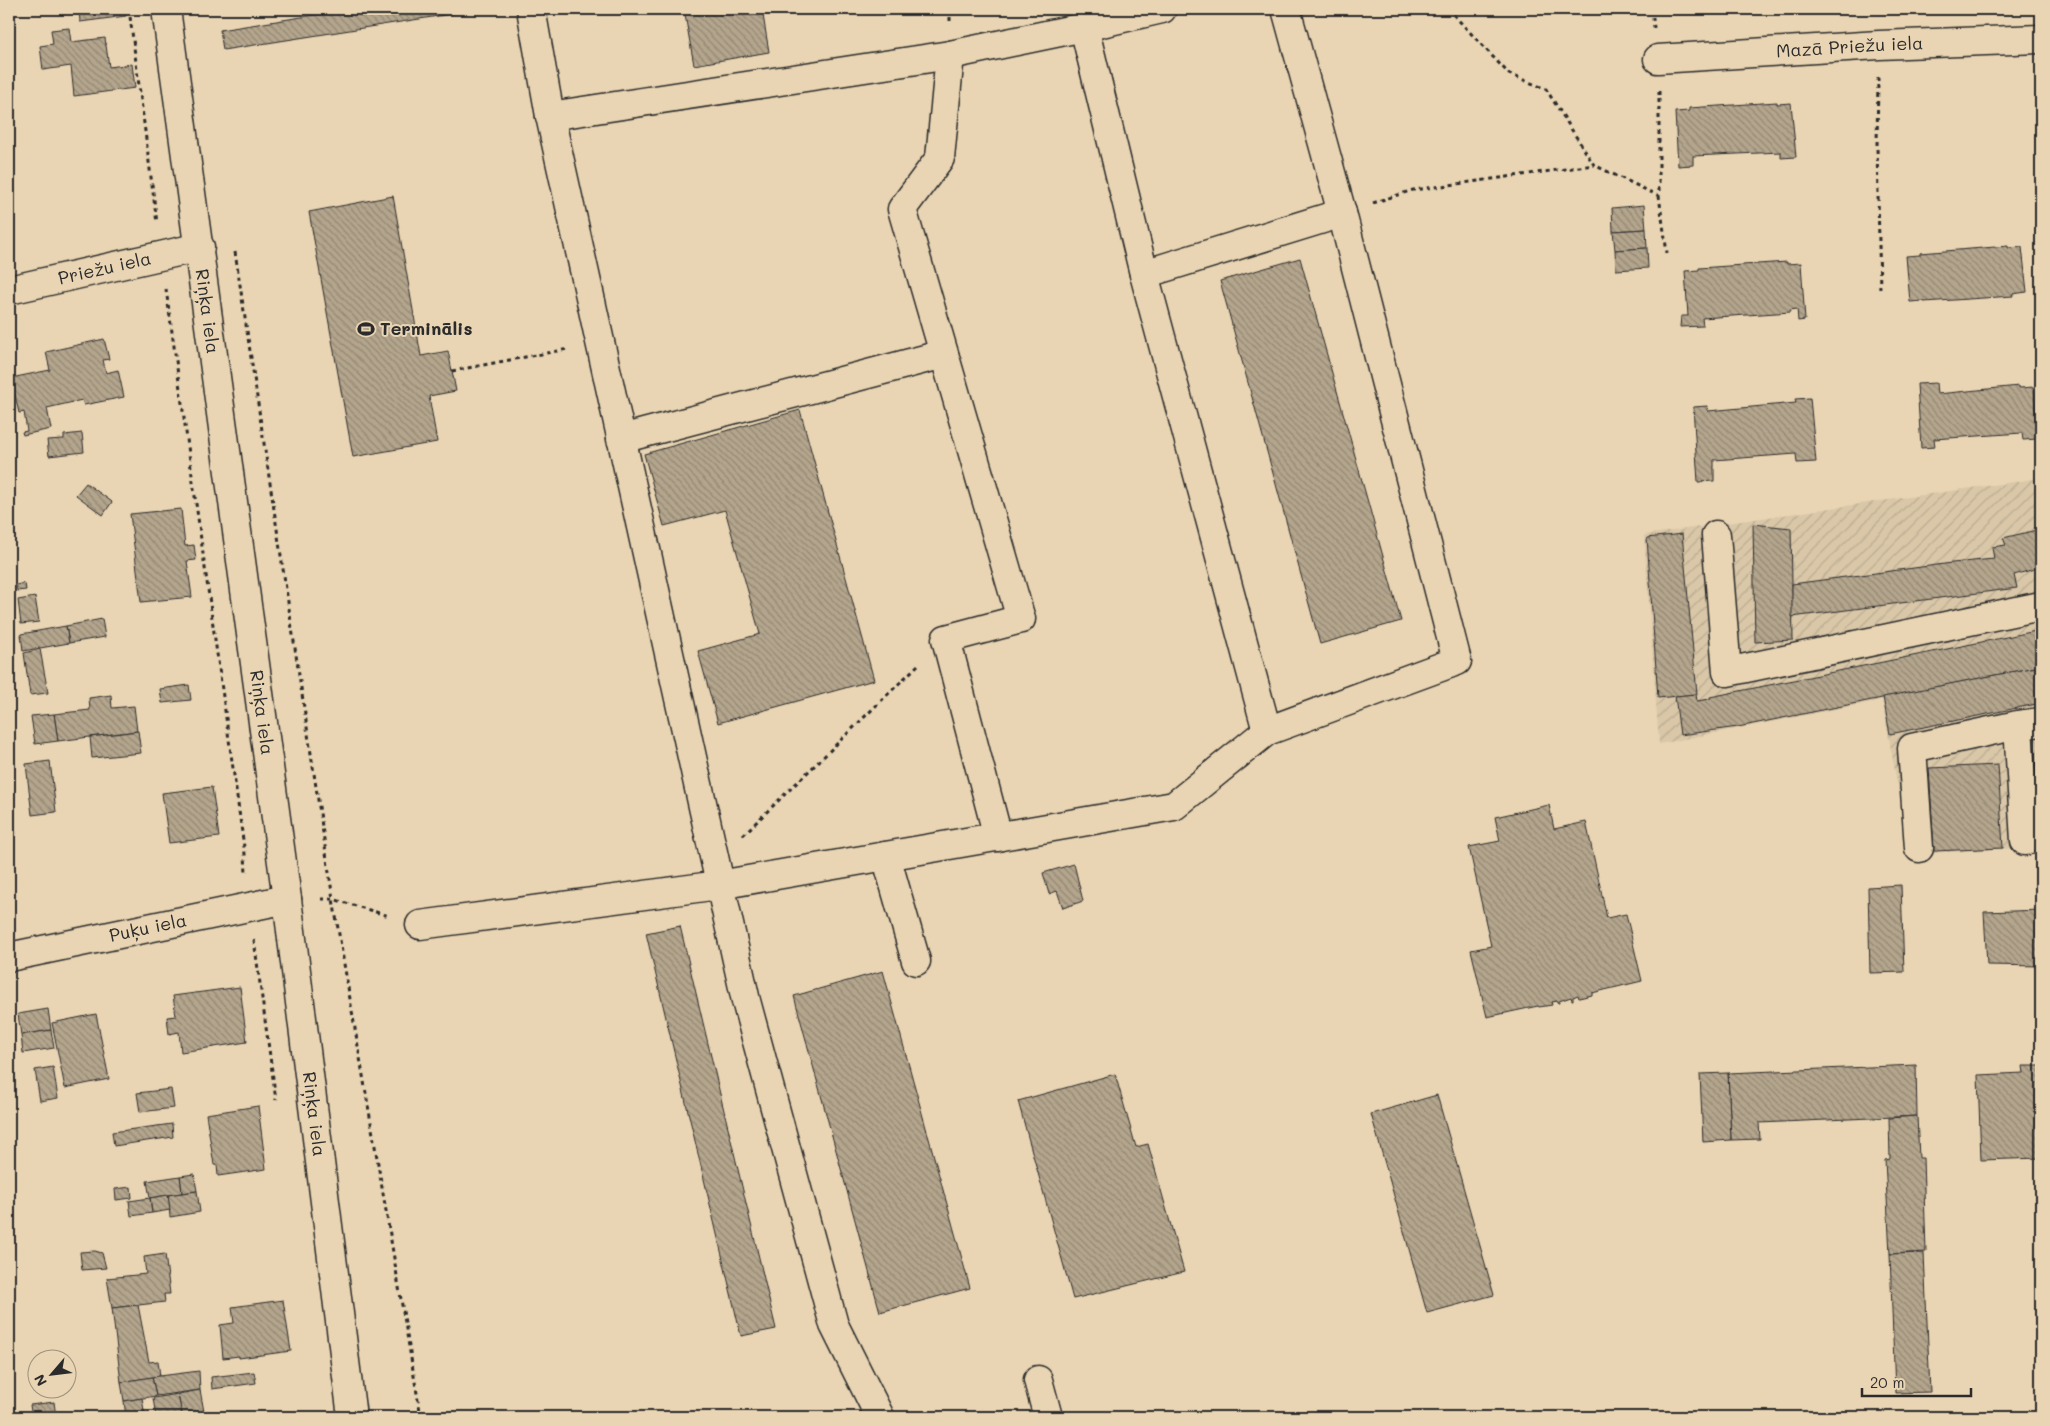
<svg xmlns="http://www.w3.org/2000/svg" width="2050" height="1426" font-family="Mali,sans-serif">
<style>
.industrial{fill:url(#industrial-furrows)}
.building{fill:url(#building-back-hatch);stroke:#2b2b2b}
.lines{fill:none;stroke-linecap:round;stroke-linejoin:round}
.minor-casing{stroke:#2b2b2b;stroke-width:31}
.path{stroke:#2b2b2b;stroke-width:3;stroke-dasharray:4 4;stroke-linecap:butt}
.minor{stroke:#e9d5b3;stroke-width:28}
.labels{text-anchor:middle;stroke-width:4;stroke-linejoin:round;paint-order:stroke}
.street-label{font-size:18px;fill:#2b2b2b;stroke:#e9d5b3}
.poi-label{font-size:18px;font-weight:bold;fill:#2b2b2b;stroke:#e9d5b3;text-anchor:start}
</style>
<defs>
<pattern id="industrial-furrows" width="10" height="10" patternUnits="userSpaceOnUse" patternTransform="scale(1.25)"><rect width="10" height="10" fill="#d9c7a8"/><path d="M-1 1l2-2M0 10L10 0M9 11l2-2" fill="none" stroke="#baab91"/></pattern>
<pattern id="building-back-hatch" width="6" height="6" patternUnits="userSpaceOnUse" patternTransform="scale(1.25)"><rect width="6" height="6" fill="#b4a58d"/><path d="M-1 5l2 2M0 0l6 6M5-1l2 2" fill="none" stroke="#938773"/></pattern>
</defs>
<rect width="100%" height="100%" fill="#e9d5b3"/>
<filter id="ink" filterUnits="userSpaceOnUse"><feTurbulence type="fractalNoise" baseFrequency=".02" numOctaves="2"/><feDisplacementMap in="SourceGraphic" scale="10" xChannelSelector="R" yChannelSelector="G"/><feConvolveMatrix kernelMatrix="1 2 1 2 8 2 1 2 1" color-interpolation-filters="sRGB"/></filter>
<g filter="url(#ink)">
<polygon class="industrial" points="2041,478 2041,847 1910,854 1882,700 1659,744 1644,535"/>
<g class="building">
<polygon points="9,9 14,9 15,23 9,24"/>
<polygon points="79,9 125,9 126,16 80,22"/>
<polygon points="352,9 483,9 223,50 220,30"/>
<polygon points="684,9 762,9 769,52 694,65"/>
<polygon points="69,28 71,42 105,38 109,67 132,64 135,88 74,96 71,66 43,70 40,46 53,44 51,30"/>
<polygon points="1777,102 1777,104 1791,103 1796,157 1781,158 1781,152 1693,156 1693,165 1678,166 1675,112 1689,111 1689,108"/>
<polygon points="393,196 421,356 448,351 456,391 429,396 437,442 353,457 309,212"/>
<polygon points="1644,205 1646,229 1613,231 1612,208"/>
<polygon points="1646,229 1647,248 1615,250 1613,231"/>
<polygon points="2008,246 2008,248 2022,247 2027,292 2012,294 2013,296 1924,302 1924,301 1910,302 1906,256 1920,255 1920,253"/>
<polygon points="1647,248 1648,268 1616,270 1615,250"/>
<polygon points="1300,258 1401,621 1320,644 1220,281"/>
<polygon points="1787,262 1787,264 1801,263 1805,320 1798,321 1797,309 1790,310 1791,312 1702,318 1703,326 1680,327 1681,316 1688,316 1685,271 1699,270 1699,268"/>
<polygon points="104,339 109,359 103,360 106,373 118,370 124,397 84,405 82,400 47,408 51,429 23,435 22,432 27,431 24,412 19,413 11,378 50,370 46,352"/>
<polygon points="1936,383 1937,394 2019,386 2019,388 2034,387 2037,439 2023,440 2022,433 1934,439 1935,447 1921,448 1917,384"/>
<polygon points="1810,398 1816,462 1797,463 1796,454 1714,460 1714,481 1698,482 1693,407 1707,406 1708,411 1796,403 1795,399"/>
<polygon points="800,410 874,680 718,723 698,651 760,634 725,510 664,526 644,454"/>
<polygon points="82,433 84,452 49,456 47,440 64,439 64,435"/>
<polygon points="86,483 112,502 103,515 76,495"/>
<polygon points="181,509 185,546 194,545 196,560 187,561 192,597 141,602 130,514"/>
<polygon points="1753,524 1791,528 1793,640 1755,642"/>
<polygon points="2041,529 2041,567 2014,575 2017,588 1792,617 1792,584 1952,563 1994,559 1992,547 2006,545 2003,538"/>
<polygon points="1682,534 1697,694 1658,698 1647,538"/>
<polygon points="25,583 26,590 17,591 16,585"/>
<polygon points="35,597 39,622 21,624 18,600"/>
<polygon points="102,619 105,637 69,643 66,626"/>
<polygon points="66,626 69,643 23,651 21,634"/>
<polygon points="2041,630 2041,666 1738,727 1680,735 1675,696 1696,694 1697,701 1710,699 1710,697"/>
<polygon points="40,649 48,693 30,695 24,653"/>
<polygon points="2041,666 2041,703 1890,734 1883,697"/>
<polygon points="189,685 191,700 162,703 160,689"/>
<polygon points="111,695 112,708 134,706 137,731 58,741 54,714 90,710 89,698"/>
<polygon points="54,714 58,741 35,744 31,716"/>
<polygon points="138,731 141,753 92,758 90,737"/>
<polygon points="2039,740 2041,740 2041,776"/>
<polygon points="50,761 56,812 32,815 26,764"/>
<polygon points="1998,765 2003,848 1934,851 1929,768"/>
<polygon points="9,783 16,834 9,835"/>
<polygon points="212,787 219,837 169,843 162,793"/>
<polygon points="1549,805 1554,829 1586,822 1607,918 1626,914 1642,981 1592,993 1592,995 1579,998 1578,995 1573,997 1573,1000 1572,1000 1571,997 1559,1001 1559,1003 1558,1003 1557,1001 1551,1002 1552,1005 1539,1007 1538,1006 1487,1017 1471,950 1491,946 1469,847 1500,841 1495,817"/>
<polygon points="1074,864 1083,901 1063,908 1057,891 1049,894 1043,873"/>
<polygon points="1901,885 1904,972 1870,973 1868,887"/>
<polygon points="2041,910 2041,966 1987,965 1984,912"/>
<polygon points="680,926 776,1329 741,1336 646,933"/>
<polygon points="883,971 970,1288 880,1312 794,996"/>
<polygon points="240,987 247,1042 181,1052 179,1032 169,1034 167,1017 176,1016 173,996"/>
<polygon points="48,1009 51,1030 21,1035 18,1014"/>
<polygon points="96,1014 109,1079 65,1088 52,1023"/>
<polygon points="51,1030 54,1048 23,1053 21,1035"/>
<polygon points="1916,1065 1917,1116 1759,1123 1760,1139 1731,1140 1728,1073"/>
<polygon points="2023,1066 2041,1066 2041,1158 1981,1160 1978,1075 2024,1073"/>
<polygon points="53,1067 58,1098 40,1101 35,1070"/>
<polygon points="1728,1073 1731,1140 1703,1142 1700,1074"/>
<polygon points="1115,1074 1136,1147 1148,1144 1184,1272 1073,1299 1018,1101"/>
<polygon points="171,1089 174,1108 140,1112 137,1093"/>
<polygon points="1437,1095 1494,1295 1427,1313 1371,1114"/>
<polygon points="258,1106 266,1169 218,1176 217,1165 214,1165 206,1114"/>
<polygon points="1917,1116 1919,1158 1923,1158 1926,1252 1890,1254 1885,1160 1890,1159 1889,1118"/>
<polygon points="172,1124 173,1137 114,1146 112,1132"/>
<polygon points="194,1174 197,1191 182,1193 180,1176"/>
<polygon points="180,1176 182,1193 150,1198 147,1181"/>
<polygon points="131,1187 132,1198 116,1200 115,1189"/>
<polygon points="197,1191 200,1212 170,1217 168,1195"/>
<polygon points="168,1195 170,1210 152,1213 150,1198"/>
<polygon points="150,1198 152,1213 131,1216 129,1201"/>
<polygon points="95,1251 102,1253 106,1268 82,1270 80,1252"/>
<polygon points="1924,1253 1930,1392 1895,1393 1890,1254"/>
<polygon points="165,1254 170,1294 164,1294 165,1302 112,1308 107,1278 146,1274 144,1257"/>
<polygon points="283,1300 291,1351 239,1358 239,1356 223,1358 220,1325 234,1323 232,1307"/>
<polygon points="138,1305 149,1362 158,1361 160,1376 121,1382 112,1308"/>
<polygon points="199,1371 200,1390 156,1396 152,1377"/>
<polygon points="254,1372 256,1383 212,1389 211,1377"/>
<polygon points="152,1377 156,1396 124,1401 121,1382"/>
<polygon points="200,1390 205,1417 182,1417 178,1394"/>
<polygon points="178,1394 182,1416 156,1417 153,1398"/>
<polygon points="142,1398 145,1417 126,1417 124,1401"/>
<polygon points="54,1402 56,1417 32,1417 30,1405"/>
<rect x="1848" y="1414" width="38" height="3"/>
</g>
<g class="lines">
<g class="minor-casing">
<g id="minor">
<path id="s1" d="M166,9L287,899L352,1417"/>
<polyline points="531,9 550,116 746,1001 834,1325 880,1417"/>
<polyline points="1084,27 1144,274 1267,731"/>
<polyline points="950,55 940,158 902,209 1021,619 946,639 998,837"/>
<path id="s2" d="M1658,59L1879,45L2041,39"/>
<polyline points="550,116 950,55 1084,27 1162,9"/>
<polyline points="1144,274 1342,213"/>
<path id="s3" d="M9,290L200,247"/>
<polyline points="621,439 944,354"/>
<polyline points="1716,535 1727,672 2041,606"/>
<polyline points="2018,725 2025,841"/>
<polyline points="1919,848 1912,748 2018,725 2041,722"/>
<polyline points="886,856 916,961"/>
<polyline points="420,925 719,885 1174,806 1267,731 1457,661 1342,213 1286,9"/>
<path id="s4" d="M9,957L287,899"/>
<polyline points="1038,1380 1048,1417"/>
</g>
</g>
<g class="path">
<polyline points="129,9 157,223"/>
<polyline points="1448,9 1509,74 1546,89 1594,165 1659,196"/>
<polyline points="1652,9 1654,28"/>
<polyline points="950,21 950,9"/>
<polyline points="1878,77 1877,146 1880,292"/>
<polyline points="1659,91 1659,196 1667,253"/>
<polyline points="1373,203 1413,190 1594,165"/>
<polyline points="235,252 333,899 421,1417"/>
<polyline points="166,289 245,854 246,874"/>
<polyline points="452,371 568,349"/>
<polyline points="743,835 918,665"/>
<polyline points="321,899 333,899 389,916"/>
<polyline points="254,940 276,1100"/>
</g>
<use href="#minor" class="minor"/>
</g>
</g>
<defs>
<g id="stadium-bare" transform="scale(1.35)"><path d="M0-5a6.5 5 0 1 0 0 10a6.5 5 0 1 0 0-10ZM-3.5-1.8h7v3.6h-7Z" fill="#2b2b2b" stroke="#e9d5b3" stroke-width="2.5" paint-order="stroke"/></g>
</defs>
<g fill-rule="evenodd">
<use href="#stadium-bare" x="366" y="329"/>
</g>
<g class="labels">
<g class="street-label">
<text dy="6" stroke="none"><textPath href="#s2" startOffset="192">Mazā Priežu iela</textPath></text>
<text dy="6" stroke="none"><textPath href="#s3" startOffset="98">Priežu iela</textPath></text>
<text dy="6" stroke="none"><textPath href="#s1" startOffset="305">Riņķa iela</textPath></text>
<text dy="6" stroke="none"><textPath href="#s1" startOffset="710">Riņķa iela</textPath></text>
<text dy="6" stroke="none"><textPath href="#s4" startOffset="142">Puķu iela</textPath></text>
<text dy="6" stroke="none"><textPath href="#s1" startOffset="1115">Riņķa iela</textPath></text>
</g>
<g class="poi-label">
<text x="380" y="335">Terminālis</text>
</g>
</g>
<rect width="2050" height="1426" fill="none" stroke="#e9d5b3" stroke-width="30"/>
<rect x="15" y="15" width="2020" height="1396" fill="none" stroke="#2b2b2b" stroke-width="2" filter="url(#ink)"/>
<g transform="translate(52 1374) rotate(242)"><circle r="24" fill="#e9d5b3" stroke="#9d917d"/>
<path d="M0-4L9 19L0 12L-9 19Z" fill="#2b2b2b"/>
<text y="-8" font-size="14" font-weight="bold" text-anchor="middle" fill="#2b2b2b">N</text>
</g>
<path d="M1862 1388v8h109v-8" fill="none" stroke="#2b2b2b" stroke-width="2.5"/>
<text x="1870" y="1388" font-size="15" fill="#2b2b2b" stroke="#e9d5b3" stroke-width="4" paint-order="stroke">20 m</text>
</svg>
